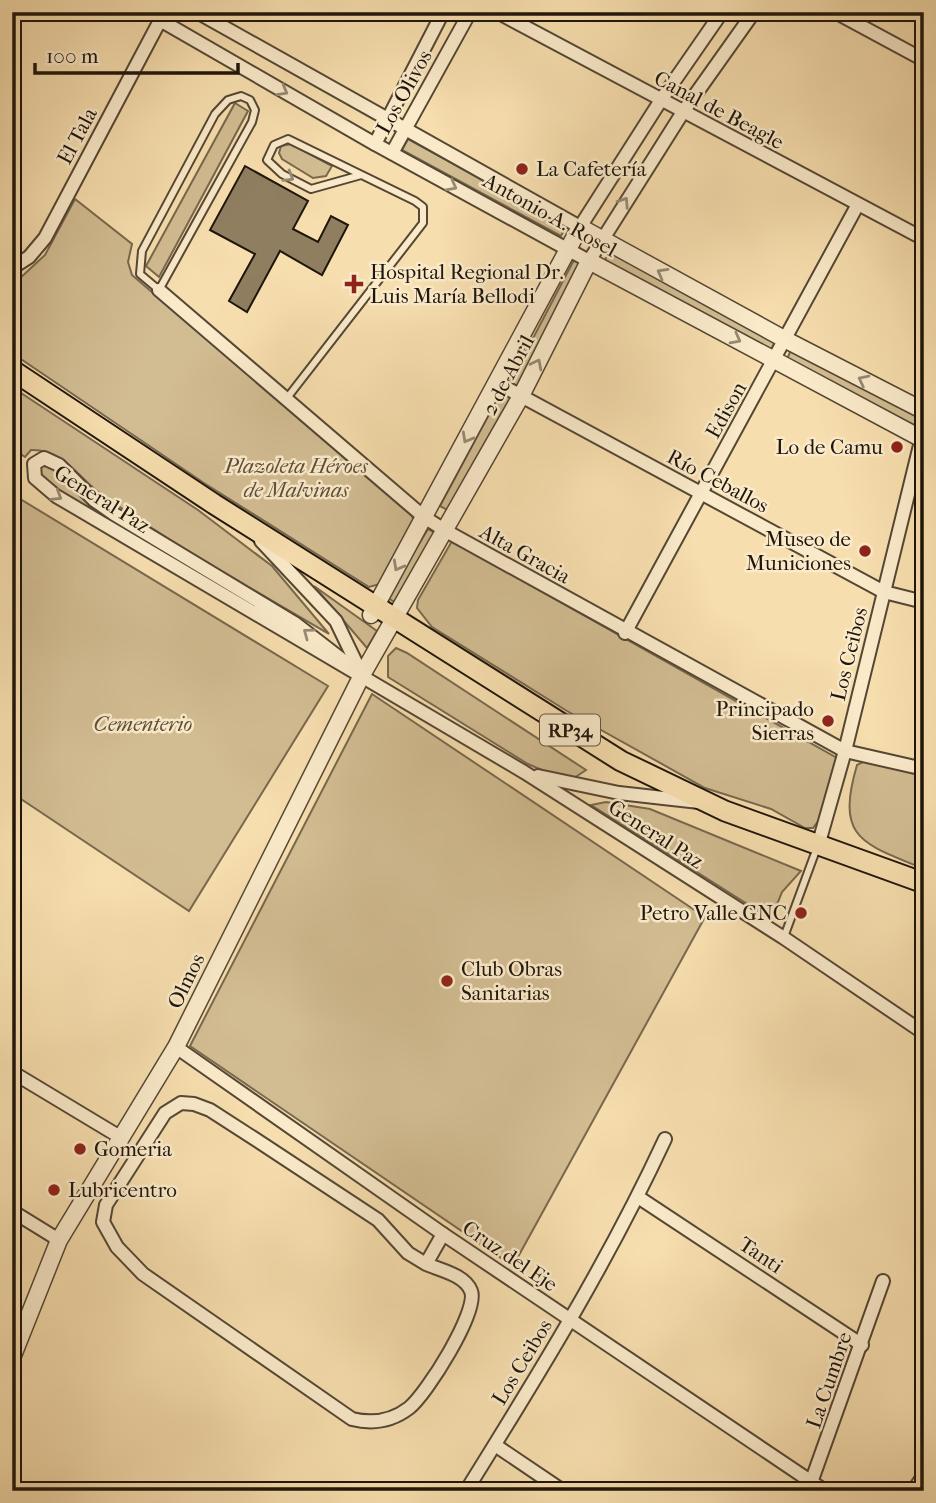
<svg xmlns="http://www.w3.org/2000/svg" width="936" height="1503" font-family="'IM FELL French Canon',serif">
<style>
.green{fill:#d2bc92;stroke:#78684e;stroke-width:2}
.building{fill:#8f7e60;stroke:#1e150b;stroke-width:2}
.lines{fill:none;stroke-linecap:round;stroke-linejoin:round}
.service-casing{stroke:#544734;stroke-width:10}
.minor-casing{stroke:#544734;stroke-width:16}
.tertiary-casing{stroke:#544734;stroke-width:19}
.primary-casing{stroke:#1e150b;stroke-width:23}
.service{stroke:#faeaca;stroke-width:6}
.minor{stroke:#faeaca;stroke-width:12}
.tertiary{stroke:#faeaca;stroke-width:16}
.primary{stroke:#f7deae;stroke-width:19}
.oneway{stroke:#978a74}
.poi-dot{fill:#8f2418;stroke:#faeaca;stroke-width:2.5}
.labels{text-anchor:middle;stroke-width:5;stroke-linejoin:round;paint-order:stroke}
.shield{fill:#faeaca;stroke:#605544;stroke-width:2}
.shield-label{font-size:19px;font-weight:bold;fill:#1e150b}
.street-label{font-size:21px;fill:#1e150b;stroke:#faeaca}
.poi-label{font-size:21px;fill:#1e150b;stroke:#faeaca;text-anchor:start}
.park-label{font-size:21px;font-style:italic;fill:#5d4f3a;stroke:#faeaca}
</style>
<rect width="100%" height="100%" fill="#f7deae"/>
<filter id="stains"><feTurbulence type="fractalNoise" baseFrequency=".00286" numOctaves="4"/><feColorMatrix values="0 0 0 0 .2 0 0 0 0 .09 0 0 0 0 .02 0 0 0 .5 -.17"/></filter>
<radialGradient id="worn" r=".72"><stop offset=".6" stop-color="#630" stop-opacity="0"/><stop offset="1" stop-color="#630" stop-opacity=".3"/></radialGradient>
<g class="green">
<polygon points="235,103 248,111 159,277 146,266"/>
<polygon points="408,139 567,225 561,236 402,150"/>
<polygon points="291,144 332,166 326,176 313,178 282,159 279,153 281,146"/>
<polygon points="75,199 132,244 128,262 132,275 412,516 415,523 380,584 369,587 204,483 12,353 12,281 17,281 45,255"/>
<polygon points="609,251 777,341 773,350 605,260"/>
<polygon points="574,260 582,265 517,386 510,382"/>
<polygon points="791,350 920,417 915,426 787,359"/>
<path d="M12,387L198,510L272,566L329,634C253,589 173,545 101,494C77,477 64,449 31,450L25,457L12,448Z"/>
<polygon points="501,392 512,398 451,512 440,506"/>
<polygon points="48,464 248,601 245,605 51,488 37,473 40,467"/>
<polygon points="12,494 328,686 189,911 12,793"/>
<polygon points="428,529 438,535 397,604 387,597"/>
<polygon points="452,541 837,758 819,820 813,828 805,828 771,809 705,788 567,711 432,627 417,608 418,600"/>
<polygon points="314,586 377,631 367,648"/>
<polygon points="396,648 407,653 586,770 574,778 551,774 528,764 388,677 388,656"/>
<polygon points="372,694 705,917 513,1266 190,1046"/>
<path d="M865,761L924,775V869C863,843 835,840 857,765Z"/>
<polygon points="606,802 650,809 801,871 782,892 771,919 591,805"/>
</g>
<polygon class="building" points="245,166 308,201 293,229 318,242 331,216 348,225 322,275 280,251 247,312 229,301 255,254 210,230"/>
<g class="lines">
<g class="service-casing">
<g id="service">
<polygon points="241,96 250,100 255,110 252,122 159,290 140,274 142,251 215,114 228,100"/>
<polyline points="287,398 423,223 423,207 415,201 288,139 274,145 267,160 282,174 311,189 361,175"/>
<polyline points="784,937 815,853"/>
</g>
</g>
<g class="minor-casing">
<g id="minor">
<polyline points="197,12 580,227 661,100 722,12"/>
<polyline points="497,12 924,239"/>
<polyline points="835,12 924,60"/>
<polyline points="160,20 375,144 589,261 683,112 754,12"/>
<polyline points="375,144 443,12"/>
<polyline points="392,153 470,12"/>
<polyline points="12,268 29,257 45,238 164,13"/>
<polyline points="159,290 424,517 446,531 845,751 924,769"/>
<polyline points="497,383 884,592 924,602"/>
<polyline points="261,541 336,621 361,673"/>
<polyline points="625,633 857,206"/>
<polyline points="362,675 296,624 114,514 94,500 59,465 44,458 34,464 35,478 56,496 524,772 784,938 924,1033"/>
<polyline points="538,776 619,793 699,802"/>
<polyline points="818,846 845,751 924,429"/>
<polyline points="176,1047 443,1234 825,1491"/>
<polyline points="12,1072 120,1137"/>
<polyline points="638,1197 862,1345"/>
<polyline points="12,1211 59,1240"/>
<path d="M426,1264L408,1253L378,1220L255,1139L210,1110L194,1104L181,1103L165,1113L106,1205L103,1222L117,1247L143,1274L352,1419C372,1424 392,1421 409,1408C426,1395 479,1311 471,1291C465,1275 440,1270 426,1264L443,1234"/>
<polyline points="495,1445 563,1491"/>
<path d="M466,1491C537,1377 608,1262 665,1139"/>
<polyline points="808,1491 883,1281"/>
<polyline points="913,1491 924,1475"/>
</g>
</g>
<g class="tertiary-casing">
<g id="tertiary">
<polyline points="371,615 580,227 786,340 924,411"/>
<polyline points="12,1358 59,1240 176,1047 362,675 521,396 589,261 924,440"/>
</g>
</g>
<g class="primary-casing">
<polyline id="primary" points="12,370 214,504 621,761 725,811 924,883"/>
</g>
<use href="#service" class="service"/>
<use href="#minor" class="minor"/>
<use href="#tertiary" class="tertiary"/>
<use href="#primary" class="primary"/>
</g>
<defs><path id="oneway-chevron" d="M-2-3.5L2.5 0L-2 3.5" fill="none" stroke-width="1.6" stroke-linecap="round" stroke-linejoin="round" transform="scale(1.75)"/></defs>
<g class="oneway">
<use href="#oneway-chevron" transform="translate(283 91) rotate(30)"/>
<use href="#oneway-chevron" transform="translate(289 177) rotate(31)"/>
<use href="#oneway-chevron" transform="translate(452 186) rotate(28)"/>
<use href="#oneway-chevron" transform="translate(624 202) rotate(-57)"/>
<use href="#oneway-chevron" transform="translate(662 273) rotate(-151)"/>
<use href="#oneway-chevron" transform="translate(736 339) rotate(28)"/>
<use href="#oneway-chevron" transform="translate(537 364) rotate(-63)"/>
<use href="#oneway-chevron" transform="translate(863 380) rotate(-153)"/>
<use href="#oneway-chevron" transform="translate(467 438) rotate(119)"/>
<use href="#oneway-chevron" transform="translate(57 496) rotate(32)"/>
<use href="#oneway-chevron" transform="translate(398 566) rotate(119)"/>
<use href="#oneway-chevron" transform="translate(308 633) rotate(-143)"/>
</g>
<g class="poi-dot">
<circle cx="522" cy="169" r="7"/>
<path d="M350.5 273.5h7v7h7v7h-7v7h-7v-7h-7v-7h7z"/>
<circle cx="897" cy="447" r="7"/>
<circle cx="865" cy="551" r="7"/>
<circle cx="828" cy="721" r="7"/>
<circle cx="801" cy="913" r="7"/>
<circle cx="447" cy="981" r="7"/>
<circle cx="80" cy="1149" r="7"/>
<circle cx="54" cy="1190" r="7"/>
</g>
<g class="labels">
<rect class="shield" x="540" y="714.5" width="60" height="31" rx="5"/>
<g class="shield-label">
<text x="570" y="737">RP34</text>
</g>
<g class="street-label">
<text transform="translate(404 92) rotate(-61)" y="7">Los Olivos</text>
<text transform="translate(719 110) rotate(28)" y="7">Canal de Beagle</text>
<text transform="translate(77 136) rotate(-62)" y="7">El Tala</text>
<text transform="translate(550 215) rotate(29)" y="7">Antonio A. Rosel</text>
<text transform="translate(508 375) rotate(-62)" y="7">2 de Abril</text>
<text transform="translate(726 410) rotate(-61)" y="7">Edison</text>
<text transform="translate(718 481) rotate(28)" y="7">Río Ceballos</text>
<text transform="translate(102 499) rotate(32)" y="7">General Paz</text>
<text transform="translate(525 554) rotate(29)" y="7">Alta Gracia</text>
<text transform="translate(849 654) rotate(-76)" y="7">Los Ceibos</text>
<text transform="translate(656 834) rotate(33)" y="7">General Paz</text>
<text transform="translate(186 981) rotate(-64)" y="7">Olmos</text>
<text transform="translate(761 1255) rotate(34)" y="7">Tanti</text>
<text transform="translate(510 1256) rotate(34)" y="7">Cruz del Eje</text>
<text transform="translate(522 1362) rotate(-59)" y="7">Los Ceibos</text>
<text transform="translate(829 1380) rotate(-71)" y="7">La Cumbre</text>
</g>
<g class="poi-label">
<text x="536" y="176">La Cafetería</text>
<text x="370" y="279">Hospital Regional Dr.<tspan x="370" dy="24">Luis María Bellodi</tspan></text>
<text x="883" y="454" text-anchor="end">Lo de Camu</text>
<text x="851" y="546" text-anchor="end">Museo de<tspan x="851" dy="24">Municiones</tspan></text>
<text x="814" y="716" text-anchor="end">Principado<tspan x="814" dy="24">Sierras</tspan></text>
<text x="787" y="920" text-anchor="end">Petro Valle GNC</text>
<text x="461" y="976">Club Obras<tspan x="461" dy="24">Sanitarias</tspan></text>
<text x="94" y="1156">Gomeria</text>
<text x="68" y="1197">Lubricentro</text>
</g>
<g class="park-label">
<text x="296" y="473">Plazoleta Héroes<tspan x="296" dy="24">de Malvinas</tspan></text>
<text x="143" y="731">Cementerio</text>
</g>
</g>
<rect width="936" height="1503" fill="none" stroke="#f7deae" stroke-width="42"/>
<rect x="14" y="14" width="908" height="1475" fill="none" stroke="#1e150b" stroke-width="3.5"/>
<rect x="21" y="21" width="894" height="1461" fill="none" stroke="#1e150b" stroke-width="2"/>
<path d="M35 63v10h203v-10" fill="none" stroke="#1e150b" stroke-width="3.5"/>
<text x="46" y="63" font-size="21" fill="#1e150b" stroke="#faeaca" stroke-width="5" paint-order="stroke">100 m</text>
<rect width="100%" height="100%" filter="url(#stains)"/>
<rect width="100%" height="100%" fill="url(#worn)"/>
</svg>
